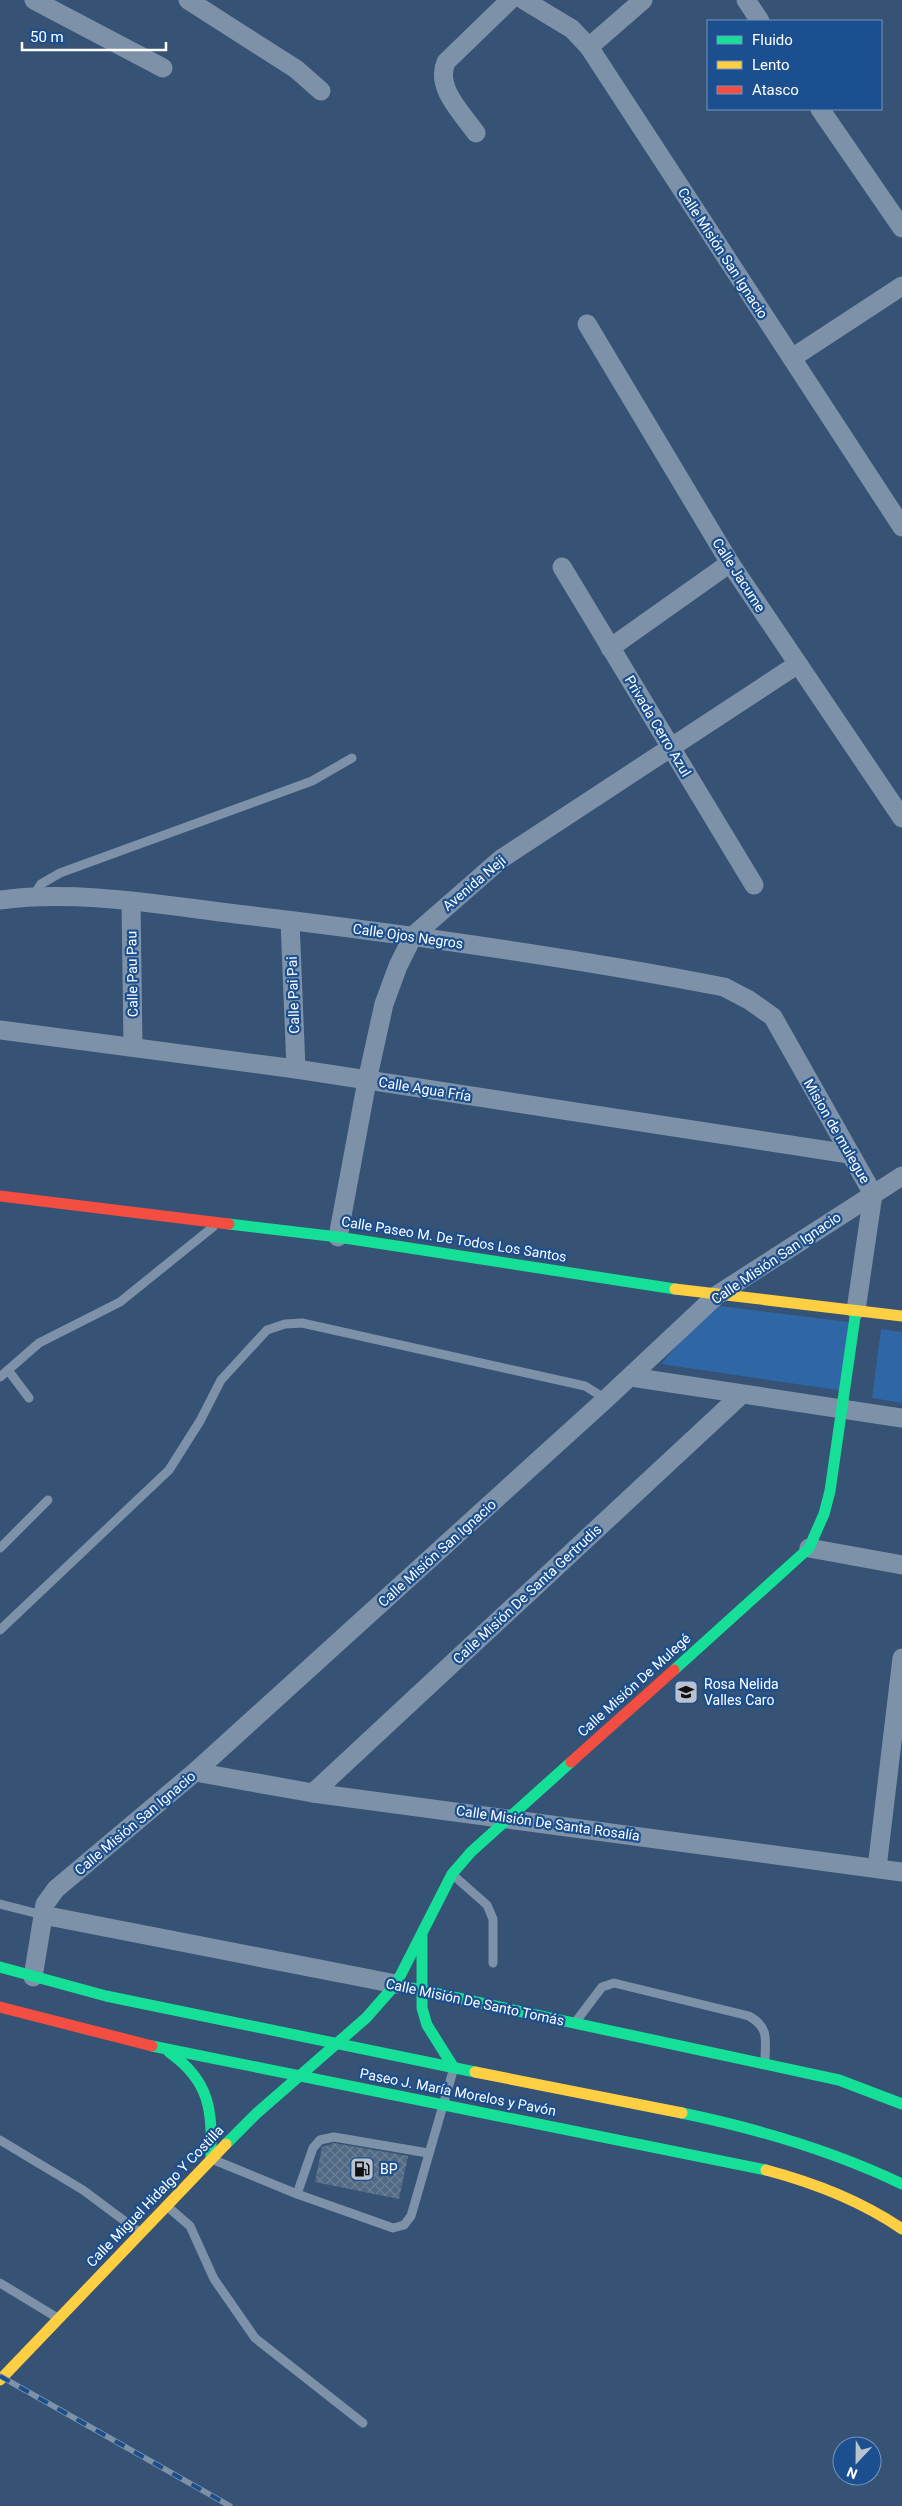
<svg xmlns="http://www.w3.org/2000/svg" width="902" height="2506" font-family="Roboto,sans-serif">
<style>
.green{fill:#2f66a5}
.building{fill:url(#building-cross-hatch)}
.lines{fill:none;stroke-linecap:round;stroke-linejoin:round}
.lane{stroke:#7d92a8;stroke-width:9}
.street{stroke:#7d92a8;stroke-width:19}
.fast{stroke:#16e098;stroke-width:11}
.slow{stroke:#ffcf43;stroke-width:11}
.jam{stroke:#f24e42;stroke-width:11}
.rail-casing{stroke:#7e92a7;stroke-width:5.5}
.rail{stroke:#1b4f8f;stroke-width:4;stroke-dasharray:11;stroke-linecap:butt}
.labels{text-anchor:middle;stroke-width:4.5;stroke-linejoin:round;paint-order:stroke}
.street-label{font-size:14px;fill:#fff;stroke:#1b4f8f}
.poi-label{font-size:14px;fill:#fff;stroke:#1b4f8f;text-anchor:start}
</style>
<defs>
<pattern id="building-cross-hatch" width="8" height="8" patternUnits="userSpaceOnUse" patternTransform="scale(1.25)"><rect width="8" height="8" fill="#526984"/><path d="M0 0l8 8M0 8l8-8" fill="none" stroke="#6c8096"/></pattern>
</defs>
<rect width="100%" height="100%" fill="#365274"/>
<g class="green">
<polygon points="712,1305 857,1323 844,1391 661,1364"/>
<polygon points="881,1329 902,1332 902,1403 872,1398"/>
</g>
<polygon class="building" points="334,2143 408,2156 399,2199 315,2182 322,2147"/>
<g class="lines">
<g class="lane">
<polyline points="33,896 41,884 60,873 312,781 352,758"/>
<polyline points="8,1370 29,1398"/>
<polyline points="0,1377 39,1343 120,1302 213,1227"/>
<polyline points="0,1548 48,1500"/>
<polyline points="0,1630 169,1470 200,1421 221,1380 267,1330 285,1324 302,1323 585,1386 606,1399"/>
<polyline points="453,1875 487,1905 493,1919 493,1963"/>
<polyline points="0,1904 43,1915"/>
<path d="M577,2020L602,1987L614,1983L749,2016C770,2028 765,2040 765,2061"/>
<polyline points="0,2140 83,2190 138,2231"/>
<polyline points="214,2160 297,2194 393,2228 404,2225 411,2216 453,2071"/>
<polyline points="297,2194 313,2148 320,2140 334,2137 428,2153"/>
<polyline points="168,2207 190,2226 214,2279 255,2338 363,2423"/>
<polyline points="0,2283 56,2317"/>
</g>
<g class="street">
<polyline points="34,0 163,68"/>
<polyline points="188,0 296,69 321,91"/>
<polyline points="524,0 572,29 589,47 902,527"/>
<polyline points="746,0 760,21"/>
<polyline points="589,47 643,0"/>
<polyline points="820,109 902,228"/>
<path d="M476,133C462,113 435,88 446,62L510,0"/>
<polyline points="587,324 730,563 902,818"/>
<polyline points="792,358 902,286"/>
<polyline points="562,567 754,885"/>
<polyline points="610,648 730,563"/>
<path d="M0,900C79,889 166,906 245,915C405,934 566,956 724,987L749,1000L773,1017L873,1194L856,1310"/>
<polyline points="131,902 133,1046"/>
<polyline points="290,921 296,1069"/>
<polyline points="0,1030 296,1069 849,1154"/>
<polyline points="338,1237 367,1081 384,1004 398,966 413,936 501,859 798,664"/>
<polyline points="631,1377 902,1418"/>
<polyline points="809,1548 902,1565"/>
<polyline points="195,1772 313,1793 902,1872"/>
<polyline points="313,1793 741,1395"/>
<polyline points="877,1868 902,1658"/>
<polyline points="43,1915 396,1984"/>
<polyline points="33,1977 45,1904 56,1889 195,1772 606,1399 717,1295 902,1176"/>
</g>
<g class="fast">
<polyline points="229,1224 338,1237 675,1289"/>
<polyline points="674,1670 809,1548 824,1514 830,1491 856,1310"/>
<polyline points="422,1936 422,2008 427,2025 454,2068"/>
<polyline points="0,1967 106,1996 475,2072"/>
<polyline points="402,1986 839,2080 902,2104"/>
<polyline points="152,2046 766,2170"/>
<path d="M169,2052C211,2082 212,2110 211,2159"/>
<path d="M682,2113C759,2129 831,2150 902,2184"/>
<polyline points="226,2144 257,2113 366,2018 396,1984 452,1874 471,1852 571,1762"/>
</g>
<g class="slow">
<polyline points="675,1289 902,1316"/>
<polyline points="475,2072 682,2113"/>
<path d="M766,2170C815,2183 860,2200 902,2229"/>
<polyline points="0,2380 226,2144"/>
</g>
<g class="jam">
<polyline points="0,1196 229,1224"/>
<polyline points="571,1762 674,1670"/>
<polyline points="0,2007 152,2046"/>
</g>
<g class="rail-casing">
<polyline id="rail" points="0,2376 230,2506"/>
</g>
<use href="#rail" class="rail"/>
</g>
<defs>
<g id="school-square" transform="scale(1.25)"><rect x="-9" y="-9" width="18" height="18" rx="4" fill="#b9c2ce" stroke="#1b4f8f"/><path d="M0-5L7-2L0 1L-7-2ZM-4 1L0 2.5L4 1V4Q0 6-4 4Z" fill="#111"/></g>
<g id="fuel-square" transform="scale(1.25)"><rect x="-9" y="-9" width="18" height="18" rx="4" fill="#b9c2ce" stroke="#1b4f8f"/><path d="M-5.5-6h7V0h2V4h1.3V-2.5L3-4.5l.8-.8L6-3V5H2.5V1h-1V6h-7ZM-4.2-4.7v3.2H.2V-4.7Z" fill="#111"/></g>
</defs>
<g fill-rule="evenodd">
<use href="#school-square" x="686" y="1692"/>
<use href="#fuel-square" x="362" y="2169"/>
</g>
<g class="labels">
<g class="street-label">
<text transform="translate(723 253) rotate(57)" y="5">Calle Misión San Ignacio</text>
<text transform="translate(739 575) rotate(57)" y="5">Calle Jacume</text>
<text transform="translate(658 726) rotate(59)" y="5">Privada Cerro Azul</text>
<text transform="translate(474 883) rotate(-40)" y="5">Avenida Neji</text>
<text transform="translate(408 936) rotate(8)" y="5">Calle Ojos Negros</text>
<text transform="translate(132 974) rotate(-91)" y="5">Calle Pau Pau</text>
<text transform="translate(293 995) rotate(-92)" y="5">Calle Pai Pai</text>
<text transform="translate(425 1089) rotate(9)" y="5">Calle Agua Fría</text>
<text transform="translate(837 1131) rotate(60)" y="5">Mision de mulegue</text>
<text transform="translate(454 1239) rotate(9)" y="5">Calle Paseo M. De Todos Los Santos</text>
<text transform="translate(776 1258) rotate(-34)" y="5">Calle Misión San Ignacio</text>
<text transform="translate(437 1553) rotate(-42)" y="5">Calle Misión San Ignacio</text>
<text transform="translate(527 1594) rotate(-43)" y="5">Calle Misión De Santa Gertrudis</text>
<text transform="translate(634 1685) rotate(-42)" y="5">Calle Misión De Mulegé</text>
<text transform="translate(135 1823) rotate(-40)" y="5">Calle Misión San Ignacio</text>
<text transform="translate(548 1823) rotate(8)" y="5">Calle Misión De Santa Rosalía</text>
<text transform="translate(475 2002) rotate(12)" y="5">Calle Misión De Santo Tomás</text>
<text transform="translate(458 2092) rotate(11)" y="5">Paseo J. María Morelos y Pavón</text>
<text transform="translate(155 2196) rotate(-46)" y="5">Calle Miguel Hidalgo Y Costilla</text>
</g>
<g class="poi-label">
<text x="704" y="1689">Rosa Nelida<tspan x="704" dy="16">Valles Caro</tspan></text>
<text x="380" y="2174">BP</text>
</g>
</g>
<rect x="707" y="20" width="175" height="90" fill="#1b4f8f" stroke="#7695bc"/>
<rect x="717" y="36" width="25" height="8" fill="#16e098" stroke="#7695bc"/>
<text x="752" y="45" font-size="15" fill="#ffffff">Fluido</text>
<rect x="717" y="61" width="25" height="8" fill="#ffcf43" stroke="#7695bc"/>
<text x="752" y="70" font-size="15" fill="#ffffff">Lento</text>
<rect x="717" y="86" width="25" height="8" fill="#f24e42" stroke="#7695bc"/>
<text x="752" y="95" font-size="15" fill="#ffffff">Atasco</text>
<g transform="translate(857 2461) rotate(202)"><circle r="24" fill="#1b4f8f" stroke="#7695bc"/>
<path d="M0-4L9 19L0 12L-9 19Z" fill="#b9c2ce"/>
<text y="-8" font-size="14" font-weight="bold" text-anchor="middle" fill="#ffffff">N</text>
</g>
<path d="M22 42v8h144v-8" fill="none" stroke="#ffffff" stroke-width="2.5"/>
<text x="30" y="42" font-size="15" fill="#ffffff" stroke="#1b4f8f" stroke-width="4" paint-order="stroke">50 m</text>
</svg>
